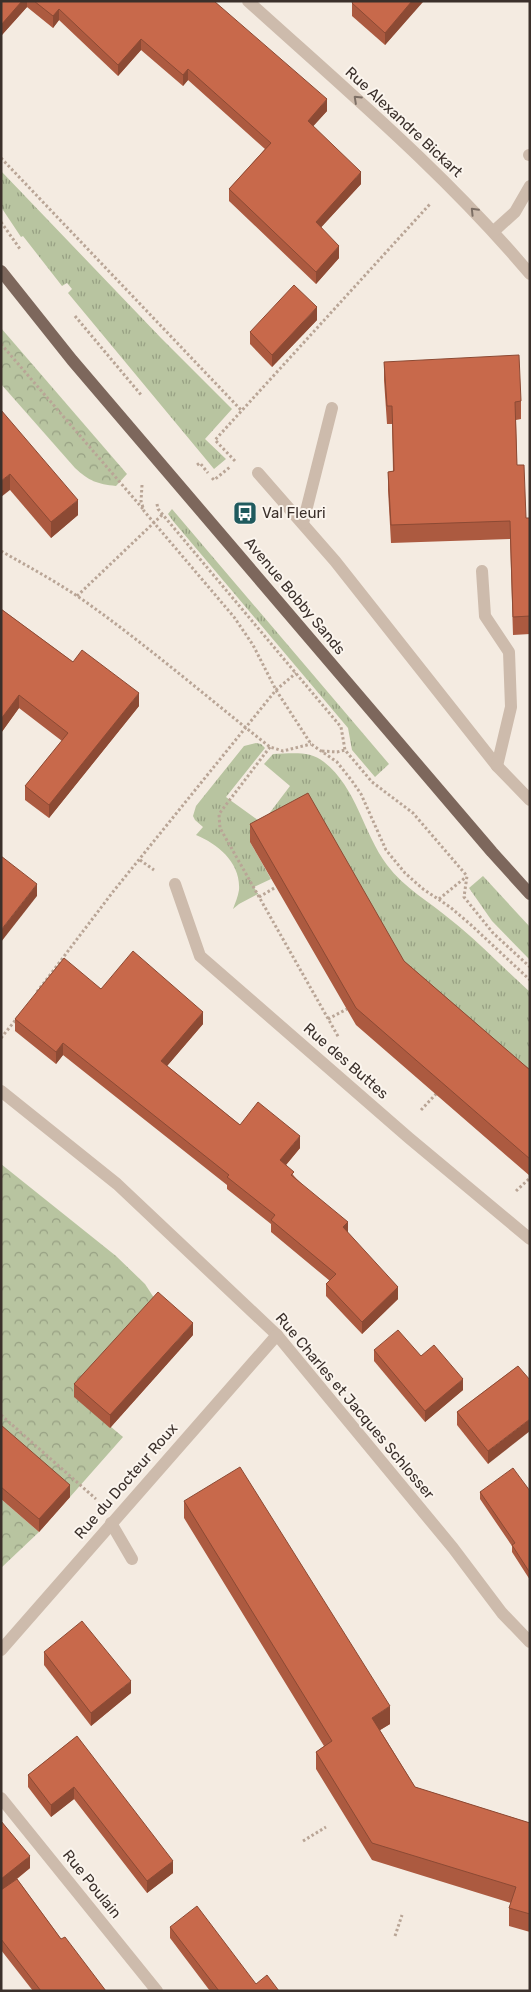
<svg xmlns="http://www.w3.org/2000/svg" width="531" height="1992" font-family="Rubik,sans-serif">
<style>
.grass{fill:url(#grass-tufts)}
.forest{fill:url(#forest-crowns)}
.lines{fill:none;stroke-linecap:round;stroke-linejoin:round}
.path{stroke:#b9a596;stroke-width:3;stroke-dasharray:2.5 2.5;stroke-linecap:butt}
.minor{stroke:#cdbbac;stroke-width:12}
.major{stroke:#7d675c;stroke-width:12}
.wall{fill:#ac5a40}
.shaded-wall{fill:#8c4a34}
.building{fill:#c8694b;stroke:#8c4a34}
.oneway{stroke:#7d6f65}
.labels{text-anchor:middle;stroke-width:4;stroke-linejoin:round;paint-order:stroke}
.street-label{font-size:15px;fill:#3b302b;stroke:#fbf5ee}
.poi-label{font-size:15px;fill:#3b302b;stroke:#fbf5ee;text-anchor:start}
</style>
<defs>
<pattern id="grass-tufts" width="24" height="20" patternUnits="userSpaceOnUse" patternTransform="scale(1.25)"><rect width="24" height="20" fill="#b8c4a0"/><path d="M3 7l-1-3M5 7V3M7 7l1-3M15 17l-1-3M17 17v-4M19 17l1-3" fill="none" stroke="#97a083"/></pattern>
<pattern id="forest-crowns" width="20" height="18" patternUnits="userSpaceOnUse" patternTransform="scale(1.25)"><rect width="20" height="18" fill="#b8c4a0"/><path d="M2 6a3 3 0 1 1 6 0M12 15a3 3 0 1 1 6 0" fill="none" stroke="#97a083"/></pattern>
</defs>
<rect width="100%" height="100%" fill="#f4ebe1"/>
<g class="grass">
<polygon points="1,171 161,338 232,409 205,439 226,459 214,469 68,293 72,289 67,283 62,286 23,236 21,237 1,207"/>
<polygon points="172,509 389,764 375,777 352,750 348,728 173,521 168,514"/>
<path d="M256,743L261,744L265,748L226,797L230,800L262,823L290,786L264,764L273,754C290,754 309,750 324,762C357,788 363,833 387,865C404,888 430,902 451,920C479,942 503,968 530,992V1091L250,842L271,879L254,887L258,894L239,904L233,909C235,903 238,897 239,890C241,863 218,844 196,835L203,827L195,820L193,816L196,806L244,746Z"/>
<polygon points="483,876 530,927 530,960 492,921 469,888"/>
</g>
<g class="forest">
<path d="M1,328L127,474L116,486C97,484 89,481 75,468L1,384Z"/>
<polygon points="1,1164 116,1256 145,1284 158,1304 74,1396 123,1437 70,1497 1,1437"/>
<polygon points="1,1499 39,1532 1,1568"/>
</g>
<g class="lines">
<g class="path">
<polyline points="1,158 242,411"/>
<polyline points="1,222 20,249"/>
<polyline points="75,316 142,396"/>
<polyline points="1,344 143,509"/>
<polyline points="235,461 215,440 430,204"/>
<polyline points="197,465 200,463 208,473"/>
<polyline points="212,478 214,480 230,467"/>
<polyline points="142,485 141,501 144,511 234,617 253,645 276,690 311,744 337,762 352,781 361,794 386,850 405,873 423,889 450,907 470,924 530,980"/>
<polyline points="157,504 158,509 341,727 345,750 372,782 413,813 467,876 464,897 493,933 530,967"/>
<path d="M1,551C29,567 57,582 83,600C148,646 208,698 270,747L283,751L311,744"/>
<polyline points="77,596 163,514"/>
<polyline points="270,747 219,814 220,828 339,1038"/>
<polyline points="322,751 337,752 345,750"/>
<polyline points="140,860 154,870"/>
<polyline points="259,897 276,887"/>
<polyline points="439,899 466,877"/>
<polyline points="37,992 112,893 276,690 296,673"/>
<polyline points="328,1019 347,1009"/>
<polyline points="1,1038 18,1017"/>
<polyline points="421,1110 436,1094"/>
<polyline points="516,1191 530,1178"/>
<polyline points="1,1415 96,1499"/>
<polyline points="303,1841 326,1827"/>
<polyline points="395,1936 402,1915"/>
</g>
<g class="minor">
<path d="M248,1C345,89 446,174 530,274"/>
<polyline points="529,155 530,155"/>
<polyline points="494,231 515,212 530,186"/>
<polyline points="258,473 335,561 497,766 530,800"/>
<polyline points="303,523 332,408"/>
<polyline points="482,571 485,616 509,652 511,707 497,766"/>
<polyline points="175,884 200,956 409,1138 530,1239"/>
<polyline points="1,1091 117,1184 277,1335 453,1548 502,1613 530,1642"/>
<polyline points="111,1523 132,1559"/>
<polyline points="1,1650 277,1335"/>
<polyline points="1,1798 157,1991"/>
</g>
<polyline class="major" points="1,271 72,360 492,852 530,894"/>
</g>
<g class="wall">
<polygon points="1,1 214,1 327,111 313,126 361,184 321,227 339,258 316,284 229,201 229,189 265,149 188,80 183,86 141,50 118,76 59,20 53,28 27,7 1,36"/>
<polygon points="423,1 385,45 352,16 352,3"/>
<polygon points="317,320 272,367 250,344 250,332"/>
<polygon points="384,362 521,401 521,419 516,420 517,465 526,518 530,518 530,634 513,635 510,539 391,543 388,490 388,472 393,471 392,424 387,424 384,380"/>
<polygon points="1,410 78,515 51,538 10,490"/>
<polygon points="1,609 73,662 139,706 49,818 25,800 25,786 62,741 19,708 1,733"/>
<polygon points="250,824 404,961 530,1070 530,1176 356,1025 250,842"/>
<polygon points="101,989 203,1024 167,1066 240,1125 300,1148 286,1165 294,1176 348,1233 398,1299 362,1334 326,1296 326,1284 330,1281 271,1232 271,1224 227,1189 227,1185 63,1055 56,1064 15,1031 15,1019"/>
<polygon points="193,1335 110,1428 74,1397 74,1384"/>
<polygon points="374,1350 421,1356 463,1390 425,1422 374,1361"/>
<polygon points="518,1366 488,1464 457,1425 457,1412"/>
<polygon points="1,1425 70,1497 39,1532 1,1499"/>
<polygon points="530,1491 530,1580 512,1552 512,1546 480,1499 480,1492"/>
<polygon points="184,1501 390,1724 380,1730 415,1787 530,1823 530,1932 509,1926 509,1908 511,1903 372,1860 316,1769 316,1752 324,1746 184,1518"/>
<polygon points="44,1652 131,1693 91,1726 44,1665"/>
<polygon points="77,1736 173,1873 147,1893 74,1799 51,1817 28,1787 28,1775"/>
<polygon points="1,1821 30,1868 17,1879 61,1939 106,1991 33,1991 1,1950"/>
<polygon points="170,1927 256,1984 279,1991 210,1991 170,1938"/>
</g>
<g class="shaded-wall">
<polygon points="22,1 27,1 27,7 1,36 1,25"/>
<polygon points="412,1 423,2 385,45 385,33"/>
<polygon points="59,9 59,20 53,28 53,16"/>
<polygon points="141,39 141,50 118,76 118,65"/>
<polygon points="188,69 188,80 183,86 183,75"/>
<polygon points="327,99 327,111 308,132 308,121"/>
<polygon points="361,172 361,184 316,233 316,222"/>
<polygon points="339,246 339,258 316,284 316,272"/>
<polygon points="317,307 317,320 272,367 272,355"/>
<polygon points="10,474 10,490 1,497 1,481"/>
<polygon points="78,500 78,515 51,538 51,522"/>
<polygon points="139,693 139,706 49,818 49,805"/>
<polygon points="19,695 19,708 1,733 1,719"/>
<polygon points="37,884 37,896 1,942 1,930"/>
<polygon points="203,1012 203,1024 161,1073 161,1061"/>
<polygon points="63,1043 63,1055 56,1064 56,1052"/>
<polygon points="300,1136 300,1148 280,1172 280,1160"/>
<polygon points="348,1222 348,1234 343,1227"/>
<polygon points="398,1287 398,1299 362,1334 362,1322"/>
<polygon points="193,1323 193,1335 110,1428 110,1415"/>
<polygon points="463,1379 463,1390 425,1422 425,1411"/>
<polygon points="530,1419 530,1431 488,1464 488,1451"/>
<polygon points="70,1485 70,1497 39,1532 39,1519"/>
<polygon points="131,1681 131,1693 91,1726 91,1713"/>
<polygon points="390,1706 390,1724 372,1735 372,1718"/>
<polygon points="74,1787 74,1799 51,1817 51,1805"/>
<polygon points="30,1856 30,1868 1,1891 1,1879"/>
<polygon points="173,1861 173,1873 147,1893 147,1881"/>
</g>
<g class="building">
<polygon points="1,1 22,1 1,25"/>
<polygon points="34,1 214,1 327,99 308,121 361,172 316,222 339,246 316,272 229,189 271,143 188,69 183,75 141,39 118,65 59,9 53,16"/>
<polygon points="353,1 412,1 385,33 352,3"/>
<polygon points="294,285 317,307 272,355 250,332"/>
<polygon points="519,355 521,401 515,402 517,465 524,465 526,518 530,518 530,616 513,617 510,521 391,525 388,472 394,471 392,406 387,406 384,362"/>
<polygon points="1,410 78,500 51,522 10,474 1,481"/>
<polygon points="1,609 73,662 82,650 139,693 49,805 25,786 68,733 19,695 1,719"/>
<polygon points="308,793 404,961 530,1070 530,1159 356,1008 250,824"/>
<polygon points="1,856 37,884 1,930"/>
<polygon points="133,951 203,1012 161,1061 240,1125 258,1102 300,1136 280,1160 294,1172 291,1175 348,1222 343,1227 398,1287 362,1322 326,1284 336,1274 271,1220 275,1215 227,1177 229,1175 63,1043 56,1052 15,1019 64,958 101,989"/>
<polygon points="158,1292 193,1323 110,1415 74,1384"/>
<polygon points="398,1330 421,1356 434,1345 463,1379 425,1411 374,1350"/>
<polygon points="518,1366 530,1380 530,1419 488,1451 457,1412"/>
<polygon points="1,1425 70,1485 39,1519 1,1487"/>
<polygon points="240,1467 390,1706 372,1718 415,1787 530,1823 530,1914 509,1908 516,1887 372,1843 316,1752 332,1741 184,1501"/>
<polygon points="513,1468 530,1491 530,1573 512,1545 515,1543 480,1492"/>
<polygon points="82,1621 131,1681 91,1713 44,1652"/>
<polygon points="77,1736 173,1861 147,1881 74,1787 51,1805 28,1775"/>
<polygon points="1,1821 30,1856 1,1879"/>
<polygon points="17,1879 61,1939 65,1937 106,1991 41,1991 1,1939 1,1890"/>
<polygon points="197,1906 256,1984 267,1975 279,1991 219,1991 170,1927"/>
</g>
<defs><path id="oneway-chevron" d="M-2-3.5L2.5 0L-2 3.5" fill="none" stroke-width="1.6" stroke-linecap="round" stroke-linejoin="round" transform="scale(1.25)"/></defs>
<g class="oneway">
<use href="#oneway-chevron" transform="translate(357 99) rotate(-137)"/>
<use href="#oneway-chevron" transform="translate(474 211) rotate(-134)"/>
</g>
<defs>
<g id="bus-square" transform="scale(1.25)"><rect x="-9" y="-9" width="18" height="18" rx="4" fill="#1f5a5e" stroke="#fbf5ee"/><path d="M-5-6H5V4H4V6H2V4H-2V6H-4V4H-5ZM-3.5-4V0h7V-4ZM-3.5 1.2v1.5H-2V1.2ZM2 1.2v1.5H3.5V1.2Z" fill="#fff"/></g>
</defs>
<g fill-rule="evenodd">
<use href="#bus-square" x="245" y="513"/>
</g>
<g class="labels">
<g class="street-label">
<text transform="translate(404 122) rotate(43)" y="5">Rue Alexandre Bickart</text>
<text transform="translate(295 596) rotate(50)" y="5">Avenue Bobby Sands</text>
<text transform="translate(346 1061) rotate(41)" y="5">Rue des Buttes</text>
<text transform="translate(355 1406) rotate(50)" y="5">Rue Charles et Jacques Schlosser</text>
<text transform="translate(126 1481) rotate(-49)" y="5">Rue du Docteur Roux</text>
<text transform="translate(92 1884) rotate(51)" y="5">Rue Poulain</text>
</g>
<g class="poi-label">
<text x="262" y="518">Val Fleuri</text>
</g>
</g>
<rect width="531" height="1992" fill="none" stroke="#3b302b" stroke-width="5"/>
</svg>
